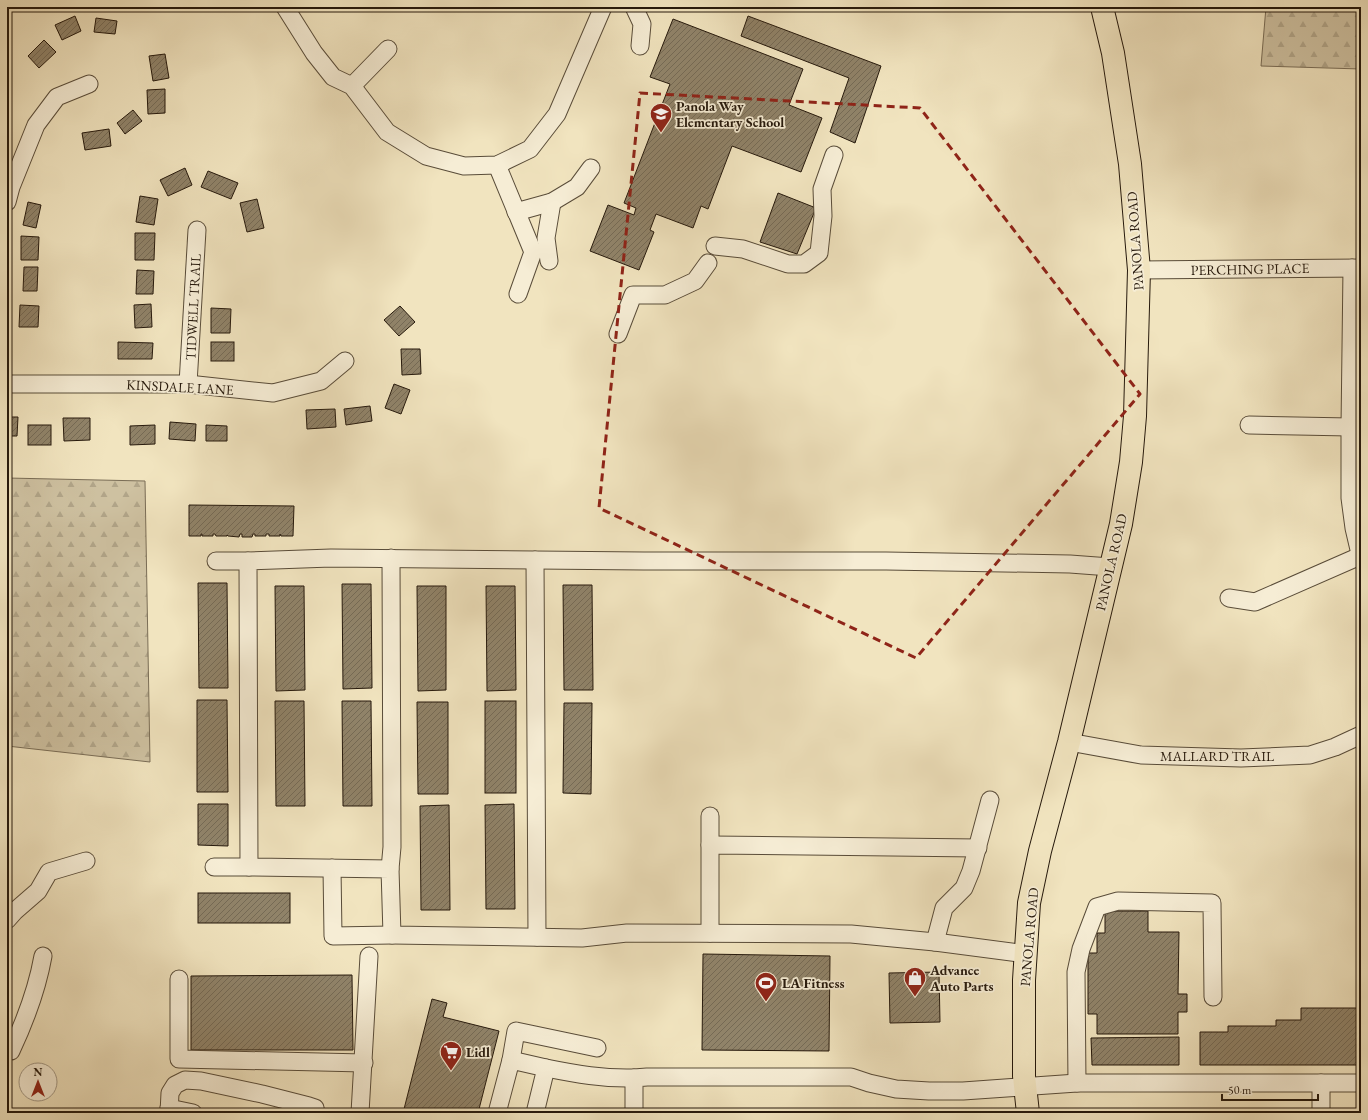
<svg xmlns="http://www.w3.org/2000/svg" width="1368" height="1120" font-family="'EB Garamond',serif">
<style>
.forest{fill:url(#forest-firs);stroke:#7a6d56}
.building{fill:url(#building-hatch);stroke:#26190c}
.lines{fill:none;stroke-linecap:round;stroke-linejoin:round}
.minor-casing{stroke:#594c39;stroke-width:19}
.major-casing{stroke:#26190c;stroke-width:24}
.minor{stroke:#f6edd5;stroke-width:17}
.major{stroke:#f1e4bf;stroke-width:22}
.marked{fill:none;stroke:#8f2418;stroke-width:3;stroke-dasharray:8 5;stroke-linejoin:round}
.labels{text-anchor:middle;stroke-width:3.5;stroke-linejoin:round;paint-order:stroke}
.poi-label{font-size:14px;font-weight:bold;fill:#26190c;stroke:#f6edd5;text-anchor:start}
.street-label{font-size:14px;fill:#26190c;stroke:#f6edd5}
</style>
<defs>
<pattern id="forest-firs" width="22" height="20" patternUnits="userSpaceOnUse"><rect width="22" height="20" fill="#cec1a1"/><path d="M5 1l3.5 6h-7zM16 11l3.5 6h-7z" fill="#b1a589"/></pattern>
<pattern id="building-hatch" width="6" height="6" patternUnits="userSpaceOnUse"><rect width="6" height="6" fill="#908369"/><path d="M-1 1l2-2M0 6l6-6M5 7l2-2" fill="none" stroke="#756a55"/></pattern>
</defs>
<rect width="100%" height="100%" fill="#f1e4bf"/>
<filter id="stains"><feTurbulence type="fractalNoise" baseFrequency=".005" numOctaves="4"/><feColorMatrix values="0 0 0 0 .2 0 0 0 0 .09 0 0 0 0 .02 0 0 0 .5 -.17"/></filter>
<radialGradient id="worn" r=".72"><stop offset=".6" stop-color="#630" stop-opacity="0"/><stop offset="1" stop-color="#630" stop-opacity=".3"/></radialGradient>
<g class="forest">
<polygon points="1266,7 1361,7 1361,69 1261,66"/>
<polygon points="7,478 145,481 150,762 7,746"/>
</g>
<g class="building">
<polygon points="75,16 81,31 62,40 55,25"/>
<polygon points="748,16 881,66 855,143 830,132 849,78 741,36"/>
<polygon points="96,18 117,21 115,34 94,32"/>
<polygon points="673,19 803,69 789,105 822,118 801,172 732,146 708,209 701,206 693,228 656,214 650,230 654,232 639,270 590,251 608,205 634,215 636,208 624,203 670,84 650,77"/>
<polygon points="44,40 56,52 39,68 28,56"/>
<polygon points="165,54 169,78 153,81 149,56"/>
<polygon points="165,89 165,113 148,114 147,90"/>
<polygon points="133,110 142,121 125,134 117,123"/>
<polygon points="109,129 111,146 85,150 82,133"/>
<polygon points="185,168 192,185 168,196 160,180"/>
<polygon points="208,171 238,183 231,199 201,187"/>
<polygon points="778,193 816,208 797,254 760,242"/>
<polygon points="140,196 158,199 154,225 136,222"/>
<polygon points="257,199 264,228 247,232 240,203"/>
<polygon points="28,202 41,205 36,228 23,225"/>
<polygon points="135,233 155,233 154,260 135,260"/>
<polygon points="21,236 39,237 38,260 21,260"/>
<polygon points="24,267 38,267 37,291 23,291"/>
<polygon points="137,270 154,271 153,294 136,294"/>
<polygon points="151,304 152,327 135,328 134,305"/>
<polygon points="20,305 39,306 38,327 19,327"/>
<polygon points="400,306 415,322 399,336 384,320"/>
<polygon points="211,308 231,309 230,333 211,333"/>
<polygon points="118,342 153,343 152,359 118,359"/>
<rect x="211" y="342" width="23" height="19"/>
<polygon points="401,349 420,349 421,374 402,375"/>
<polygon points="394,384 410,390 401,414 385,408"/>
<polygon points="370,406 372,421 346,425 344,409"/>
<polygon points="335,409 336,427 307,429 306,410"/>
<polygon points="7,417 18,417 17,436 7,436"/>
<polygon points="63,418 90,418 90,440 64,441"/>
<polygon points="170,422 196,424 195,441 169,439"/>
<rect x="28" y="425" width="23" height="20"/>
<polygon points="155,425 155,444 130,445 130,426"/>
<polygon points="206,425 227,426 227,441 206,441"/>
<polygon points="189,505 294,506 293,536 281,536 280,534 280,536 269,536 269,534 266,534 266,536 255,536 255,534 253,534 252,537 242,537 242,534 240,534 239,537 228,536 227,535 227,536 216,536 215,534 213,534 213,536 202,536 202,534 201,534 201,536 189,536"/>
<polygon points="198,583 227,583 228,688 199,688"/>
<polygon points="342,584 371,584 372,688 343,689"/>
<polygon points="563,585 592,585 593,690 564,690"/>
<polygon points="275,586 304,586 305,690 276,691"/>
<polygon points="417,586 446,586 446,690 418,691"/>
<polygon points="486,586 515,586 516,690 487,691"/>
<polygon points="197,700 227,700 228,792 197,792"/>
<polygon points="275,701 304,701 305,806 276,806"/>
<polygon points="342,701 371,701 372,806 343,806"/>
<rect x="485" y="701" width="31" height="92"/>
<polygon points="417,702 448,702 448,794 418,794"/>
<polygon points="564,703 592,703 591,794 563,793"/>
<polygon points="198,804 228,804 228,846 198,845"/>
<polygon points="514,804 515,909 486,909 485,805"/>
<polygon points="449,805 450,910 421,910 420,806"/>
<rect x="198" y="893" width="92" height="30"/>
<polygon points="1105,911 1148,911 1148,932 1179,932 1178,994 1187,994 1187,1012 1178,1012 1178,1034 1097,1034 1097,1014 1088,1014 1088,953 1097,953 1097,933 1105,933"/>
<polygon points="703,954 830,956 829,1051 702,1050"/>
<polygon points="939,972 940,1022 890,1023 889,973"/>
<polygon points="352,975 353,1050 191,1050 191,976"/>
<polygon points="432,999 447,1003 443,1017 499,1031 478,1113 403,1113"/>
<polygon points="1301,1008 1359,1008 1359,1023 1361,1023 1361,1065 1200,1065 1200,1032 1228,1032 1228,1026 1276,1026 1276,1020 1301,1020"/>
<polygon points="1179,1037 1179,1065 1092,1065 1091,1038"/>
</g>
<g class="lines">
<g class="minor-casing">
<g id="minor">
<polyline points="285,7 314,53 333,77 352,86 387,132 426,156 464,166 497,165 530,149 557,114 603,7"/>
<polyline points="634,7 642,24 640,46"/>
<polyline points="352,86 388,49"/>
<polyline points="497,165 533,252 518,294"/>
<polyline points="7,202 11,187 36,125 57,97 89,84"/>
<polyline points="516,212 552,202 577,187 591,168"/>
<polyline points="715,246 743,249 788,264 804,264 819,253 823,216 822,189 834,155"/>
<polyline points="549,261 546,238 552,202"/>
<polyline points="1352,268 1350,427 1350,498 1354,528 1361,558"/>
<polyline points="1139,270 1361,268"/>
<polyline points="618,334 633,295 665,295 695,281 708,263"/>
<polyline points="7,384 188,384 273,393 321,381 345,361"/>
<polyline points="188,384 197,230"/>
<polyline points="1249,425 1350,427"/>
<polyline points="535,560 537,937"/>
<polyline points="216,561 248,561"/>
<polyline points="1229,598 1255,602 1360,556"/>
<polyline points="1069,742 1141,755 1241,758 1310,755 1335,747 1361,735"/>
<polyline points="710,816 710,845"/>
<polyline points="214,867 249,867"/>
<polyline points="332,868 333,936 392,935"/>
<polyline points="390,869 392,847 391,558"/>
<polyline points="7,920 15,911 38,891 49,872 86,861"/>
<polyline points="710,933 710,845 978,848"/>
<polyline points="935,942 944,908 964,888 971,871 990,800"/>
<polyline points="1026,954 935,942 851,934 627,933 582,938 392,935 390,869 249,867 248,561 331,558 644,561 886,561 1070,564 1110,567"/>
<polyline points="179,979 179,1059 364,1063"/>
<path d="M7,1051H11C26,1019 37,990 43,956"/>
<polyline points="511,1060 516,1031 597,1048"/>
<path d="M546,1068C576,1074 604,1079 634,1078"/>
<polyline points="1077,1083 1076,972 1081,949 1097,907 1118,901 1212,903 1213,997"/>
<polyline points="1321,1083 1321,1113"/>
<polyline points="169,1108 193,1113"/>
<polyline points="169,1113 170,1093 175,1085 185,1080 201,1081 262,1094 309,1106 315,1108 316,1113"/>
<polyline points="360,1113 369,956"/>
<polyline points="497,1113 511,1060 546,1068 535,1113"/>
<polyline points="634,1113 634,1078 647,1077 851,1077 869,1083 896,1089 929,1091 963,1091 1077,1083 1361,1083"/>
</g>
</g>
<g class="major-casing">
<polyline id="major" points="1028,1113 1024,1076 1024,980 1029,903 1040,851 1069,742 1121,524 1131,462 1135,416 1139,270 1130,164 1113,53 1102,7"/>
</g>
<use href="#minor" class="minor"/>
<use href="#major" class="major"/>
</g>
<path class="marked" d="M640,93L920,108L1140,394L916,658L599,508Z"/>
<defs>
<g id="school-pin" transform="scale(1.15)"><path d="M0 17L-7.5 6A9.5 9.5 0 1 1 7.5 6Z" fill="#8f2418" stroke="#f6edd5"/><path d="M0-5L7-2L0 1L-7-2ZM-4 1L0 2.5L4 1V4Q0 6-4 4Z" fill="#fff"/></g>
<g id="shop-pin" transform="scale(1.15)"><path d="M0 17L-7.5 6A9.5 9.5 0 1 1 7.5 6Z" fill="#8f2418" stroke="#f6edd5"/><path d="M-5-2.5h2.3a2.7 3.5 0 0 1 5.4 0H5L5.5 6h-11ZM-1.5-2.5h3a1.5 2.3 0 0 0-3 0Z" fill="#fff"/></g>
<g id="stadium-pin" transform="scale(1.15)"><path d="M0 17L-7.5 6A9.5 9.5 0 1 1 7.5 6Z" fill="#8f2418" stroke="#f6edd5"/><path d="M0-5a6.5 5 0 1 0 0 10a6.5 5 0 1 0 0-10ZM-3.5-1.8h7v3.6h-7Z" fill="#fff"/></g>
<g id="supermarket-pin" transform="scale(1.15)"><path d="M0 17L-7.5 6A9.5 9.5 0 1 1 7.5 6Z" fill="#8f2418" stroke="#f6edd5"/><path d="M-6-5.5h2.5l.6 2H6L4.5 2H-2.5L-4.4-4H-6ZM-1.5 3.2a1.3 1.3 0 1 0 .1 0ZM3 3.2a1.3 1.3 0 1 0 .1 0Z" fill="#fff"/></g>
</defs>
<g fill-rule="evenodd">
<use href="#school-pin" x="661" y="114"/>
<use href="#shop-pin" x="915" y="978"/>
<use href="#stadium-pin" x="766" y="983"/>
<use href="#supermarket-pin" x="451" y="1052"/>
</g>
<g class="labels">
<g class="poi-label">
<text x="676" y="111">Panola Way<tspan x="676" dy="16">Elementary School</tspan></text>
<text x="930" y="975">Advance<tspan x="930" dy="16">Auto Parts</tspan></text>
<text x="782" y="988">LA Fitness</text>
<text x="466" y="1057">Lidl</text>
</g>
<g class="street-label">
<text transform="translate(1135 241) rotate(-94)" y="5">PANOLA ROAD</text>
<text transform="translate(1250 269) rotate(-1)" y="5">PERCHING PLACE</text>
<text transform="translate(193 307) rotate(-87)" y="5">TIDWELL TRAIL</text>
<text transform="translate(180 387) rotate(3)" y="5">KINSDALE LANE</text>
<text transform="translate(1111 562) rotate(-77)" y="5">PANOLA ROAD</text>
<text x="1217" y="761">MALLARD TRAIL</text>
<text transform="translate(1029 937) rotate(-85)" y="5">PANOLA ROAD</text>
</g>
</g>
<rect width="1368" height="1120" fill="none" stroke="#f1e4bf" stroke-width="24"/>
<rect x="8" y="8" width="1352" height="1104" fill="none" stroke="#26190c" stroke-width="2"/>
<rect x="12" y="12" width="1344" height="1096" fill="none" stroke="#26190c"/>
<g transform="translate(38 1082)"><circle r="19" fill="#f6edd5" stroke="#a39885"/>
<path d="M0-3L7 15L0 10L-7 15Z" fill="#8f2418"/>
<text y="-6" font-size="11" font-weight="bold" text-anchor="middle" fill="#26190c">N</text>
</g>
<path d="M1222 1094v6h96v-6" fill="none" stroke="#26190c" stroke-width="2"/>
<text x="1228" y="1094" font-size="12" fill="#26190c" stroke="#f6edd5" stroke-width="3" paint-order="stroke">50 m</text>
<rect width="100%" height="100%" filter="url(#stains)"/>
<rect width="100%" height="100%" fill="url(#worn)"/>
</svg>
